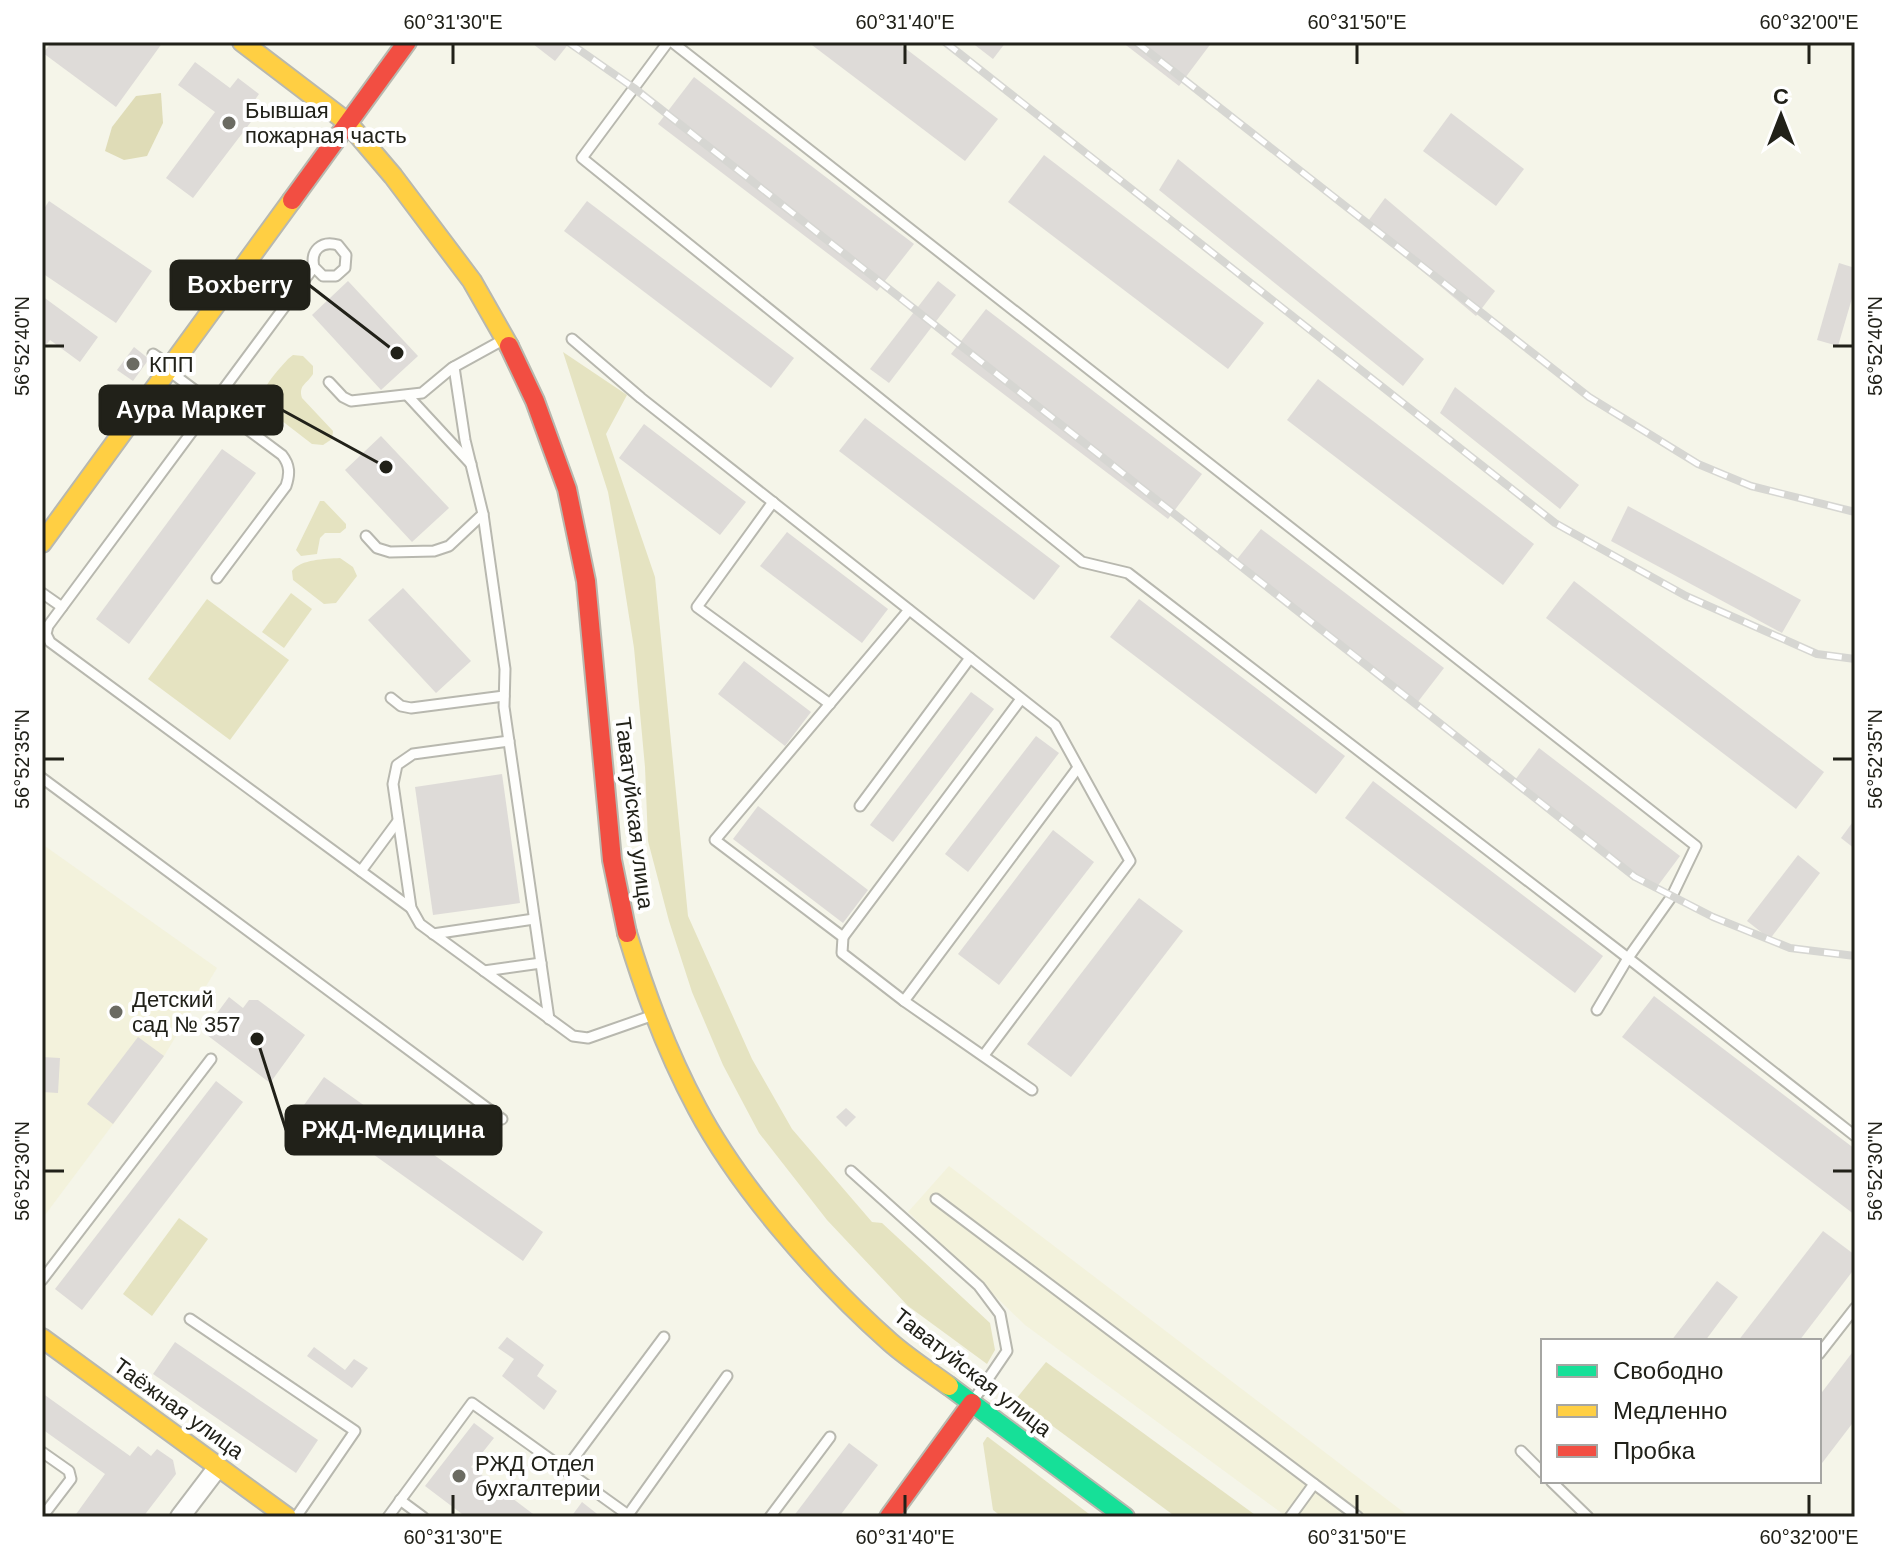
<svg xmlns="http://www.w3.org/2000/svg" width="1897" height="1559" font-family="Helvetica,sans-serif">
<style>
.built{fill:#f3f2dc}
.green{fill:#e5e3c1}
.forest{fill:#dfdcb7}
.building{fill:#dedbd8}
.lines{fill:none;stroke-linecap:round;stroke-linejoin:round}
.lane-casing{stroke:#b8b8af;stroke-width:13}
.street-casing{stroke:#b8b8af;stroke-width:22}
.fast-casing{stroke:#b8b8af;stroke-width:22}
.slow-casing{stroke:#b8b8af;stroke-width:22}
.jam-casing{stroke:#b8b8af;stroke-width:22}
.lane{stroke:#fefefc;stroke-width:9}
.street{stroke:#fefefc;stroke-width:18}
.fast{stroke:#16e098;stroke-width:18}
.slow{stroke:#ffcf43;stroke-width:18}
.jam{stroke:#f24e42;stroke-width:18}
.rail-casing{stroke:#d6d6d2;stroke-width:8}
.rail{stroke:#fff;stroke-width:5;stroke-dasharray:15;stroke-linecap:butt}
.ticks{fill:none;stroke:#212119;stroke-width:3}
.poi-dot{fill:#6b6b62;stroke:#fff;stroke-width:3}
.labels{text-anchor:middle;stroke-width:8;stroke-linejoin:round;paint-order:stroke}
.poi-label{font-size:22px;fill:#212119;stroke:#fff;text-anchor:start}
.street-label{font-size:22px;fill:#212119;stroke:#fff}
.leader{fill:none;stroke:#212119;stroke-width:3}
.callout-dot{fill:#212119;stroke:#fff;stroke-width:3}
.callout{fill:#212119;stroke:#212119;stroke-width:3}
.callout-label{font-size:24px;text-anchor:middle;font-weight:bold;fill:#fff}
.neatline{fill:none;stroke:#212119;stroke-width:3}
.ticks-label{font-size:20px;text-anchor:middle;fill:#212119}
</style>
<rect width="100%" height="100%" fill="#f5f5e9"/>
<g class="built">
<polygon points="42,844 217,968 164,1056 42,1219"/>
<polygon points="949,1166 1410,1517 1287,1517 1025,1325 908,1212"/>
</g>
<g class="green">
<polygon points="563,352 627,395 606,434 655,577 688,916 752,1059 792,1129 872,1222 882,1223 990,1323 995,1350 987,1364 908,1306 827,1220 759,1133 723,1065 692,992 669,921 648,841 645,767 634,648 619,553 608,492"/>
<path d="M293,355L303,356L313,366V374C307,384 298,385 302,398L333,431L332,439L323,445L312,444L264,407C257,390 277,372 288,359Z"/>
<polygon points="320,501 324,501 346,524 346,528 340,533 325,533 320,538 317,554 301,556 296,550"/>
<path d="M340,558L353,567L357,576L336,603L324,604L293,580L292,571C301,559 325,559 340,558Z"/>
<polygon points="291,593 312,609 284,648 262,632"/>
<polygon points="207,599 289,660 230,740 148,679"/>
<polygon points="179,1218 208,1239 152,1316 123,1294"/>
<polygon points="1046,1362 1258,1517 1176,1517 1016,1399"/>
<polygon points="987,1437 988,1437 1093,1517 1002,1517 993,1510 983,1443"/>
</g>
<polygon class="forest" points="161,93 163,123 147,156 124,160 105,151 112,127 136,96"/>
<g class="building">
<polygon points="52,42 163,42 116,107 43,53"/>
<polygon points="534,42 570,42 555,61 533,44"/>
<polygon points="808,42 897,42 998,119 965,161"/>
<polygon points="971,42 1006,42 993,59"/>
<polygon points="1122,42 1212,42 1179,86"/>
<polygon points="195,62 230,88 238,78 259,94 252,104 260,110 193,198 166,178 215,112 178,85"/>
<polygon points="694,77 914,244 877,291 658,124"/>
<polygon points="1451,113 1524,169 1496,206 1423,151"/>
<polygon points="1044,155 1264,323 1228,369 1008,202"/>
<polygon points="1178,159 1424,359 1403,386 1159,190"/>
<polygon points="1385,198 1495,291 1476,316 1366,224"/>
<polygon points="49,201 152,271 116,323 42,273 42,212"/>
<polygon points="587,201 794,358 771,388 564,231"/>
<polygon points="1839,263 1855,268 1855,288 1838,346 1817,340"/>
<polygon points="348,281 418,356 381,390 312,315"/>
<polygon points="938,281 956,295 889,383 870,369"/>
<polygon points="42,296 98,337 80,362 50,340 42,350"/>
<polygon points="986,309 1202,474 1168,519 951,354"/>
<polygon points="134,347 149,359 133,381 117,370"/>
<polygon points="1318,379 1534,544 1503,585 1287,420"/>
<polygon points="1455,387 1579,485 1560,509 1440,413"/>
<polygon points="865,418 1060,566 1034,600 839,451"/>
<polygon points="644,424 746,502 720,535 619,458"/>
<polygon points="381,436 449,508 412,542 345,470"/>
<polygon points="222,449 256,473 129,644 96,619"/>
<polygon points="1628,506 1801,600 1782,633 1611,541"/>
<polygon points="1261,529 1444,668 1417,703 1234,563"/>
<polygon points="787,532 888,609 862,643 760,566"/>
<polygon points="1574,581 1824,772 1796,809 1546,618"/>
<polygon points="403,588 471,661 436,693 368,620"/>
<polygon points="1139,599 1345,756 1316,794 1110,637"/>
<polygon points="744,661 811,712 785,746 718,694"/>
<polygon points="971,692 994,709 893,842 870,825"/>
<polygon points="1036,736 1059,753 968,872 945,854"/>
<polygon points="1539,748 1680,856 1654,891 1512,784"/>
<polygon points="502,774 520,903 433,915 415,787"/>
<polygon points="1373,781 1603,956 1575,993 1345,818"/>
<polygon points="758,806 868,890 843,923 733,839"/>
<polygon points="1855,819 1855,849 1841,838"/>
<polygon points="1053,830 1094,862 999,985 958,954"/>
<polygon points="1798,855 1820,873 1770,939 1747,921"/>
<polygon points="1139,898 1183,931 1071,1077 1027,1044"/>
<polygon points="1654,996 1855,1149 1855,1215 1622,1037"/>
<polygon points="229,997 243,1008 249,1000 258,1000 305,1035 270,1083 203,1032"/>
<polygon points="138,1037 164,1056 113,1124 87,1104"/>
<polygon points="42,1057 60,1058 58,1093 42,1092"/>
<polygon points="324,1077 543,1232 523,1261 304,1105"/>
<polygon points="216,1081 243,1102 82,1310 55,1289"/>
<polygon points="846,1108 856,1117 846,1127 836,1117"/>
<polygon points="1823,1231 1855,1255 1855,1268 1799,1341 1738,1341"/>
<polygon points="1717,1281 1738,1297 1705,1341 1671,1341"/>
<polygon points="507,1337 544,1365 537,1376 557,1391 544,1410 502,1376 514,1359 498,1348"/>
<polygon points="175,1342 318,1440 296,1473 153,1374"/>
<polygon points="314,1347 345,1370 354,1359 368,1368 352,1388 307,1356"/>
<polygon points="1855,1349 1855,1420 1819,1467 1819,1396"/>
<polygon points="42,1393 130,1456 138,1446 151,1456 157,1449 173,1460 176,1474 143,1517 74,1517 105,1474 42,1429"/>
<polygon points="474,1423 494,1438 471,1467 537,1517 466,1517 425,1486"/>
<polygon points="849,1443 878,1465 839,1517 793,1517"/>
<polygon points="582,1502 601,1517 571,1517"/>
</g>
<g class="lines">
<g class="lane-casing">
<g id="lane">
<polyline points="668,42 582,158 1082,562 1128,573 1628,958 1855,1136"/>
<polyline points="672,42 1696,846 1672,896 1628,958 1597,1010"/>
<path d="M314,267L323,276H336L345,268L346,255L338,245C321,240 310,251 314,267L48,626L46,634L50,642L411,908"/>
<polyline points="572,339 641,398 1055,725 1130,861 984,1055"/>
<polyline points="153,354 168,364"/>
<polyline points="454,367 465,440 483,514 505,669 504,707 549,1019"/>
<path d="M169,371L282,455C290,465 290,474 286,486L217,578"/>
<polyline points="329,382 343,397 351,401 422,393 452,368 501,341"/>
<polyline points="408,396 471,464"/>
<polyline points="773,502 697,607 830,704"/>
<polyline points="366,536 377,548 390,552 434,551 449,546 483,514"/>
<polyline points="42,593 62,607"/>
<polyline points="909,610 715,840 843,937 842,953 904,1001 1032,1090"/>
<polyline points="391,698 401,706 411,708 504,696"/>
<polyline points="509,741 413,754 397,765 393,784 411,908 420,924 573,1036 588,1038 648,1017"/>
<polyline points="42,778 502,1119"/>
<polyline points="860,806 970,658"/>
<polyline points="361,871 398,821"/>
<polyline points="433,934 534,919"/>
<polyline points="843,937 1021,699"/>
<polyline points="484,971 541,963"/>
<polyline points="904,1001 1077,769"/>
<polyline points="851,1171 979,1286 1000,1314 1007,1351 975,1398"/>
<polyline points="936,1199 1358,1517"/>
<polyline points="42,1280 211,1059"/>
<polyline points="190,1319 355,1431 296,1517"/>
<polyline points="1819,1354 1855,1308"/>
<polyline points="1521,1451 1543,1473"/>
<polyline points="42,1452 69,1471 71,1479 42,1517"/>
<polyline points="565,1470 664,1337"/>
<polyline points="1551,1481 1588,1517"/>
<polyline points="400,1500 423,1517"/>
<polyline points="388,1517 472,1403 628,1515 727,1376"/>
<polyline points="770,1517 830,1437"/>
<polyline points="1290,1517 1314,1484"/>
</g>
</g>
<g class="street-casing">
<polyline id="street" points="180,1517 218,1467"/>
</g>
<g class="fast-casing">
<polyline id="fast" points="949,1386 1125,1517"/>
</g>
<g class="slow-casing">
<g id="slow">
<polyline points="242,42 347,122 393,176 472,281 509,346"/>
<polyline points="42,543 292,200"/>
<path d="M627,933C645,993 667,1052 697,1108C740,1189 821,1281 890,1342C908,1358 930,1372 949,1386"/>
<polyline points="42,1338 287,1517"/>
</g>
</g>
<g class="jam-casing">
<g id="jam">
<polyline points="292,200 407,42"/>
<polyline points="509,346 535,401 567,489 586,581 612,860 627,933"/>
<polyline points="889,1517 972,1403"/>
</g>
</g>
<use href="#lane" class="lane"/>
<use href="#street" class="street"/>
<use href="#fast" class="fast"/>
<use href="#slow" class="slow"/>
<use href="#jam" class="jam"/>
<g class="rail-casing">
<g id="rail">
<polyline points="568,42 634,88 1635,877 1713,917 1790,948 1855,956"/>
<polyline points="945,42 1555,523 1686,596 1817,654 1855,659"/>
<polyline points="1136,42 1589,397 1698,464 1751,486 1855,512"/>
</g>
</g>
<use href="#rail" class="rail"/>
</g>
<path class="ticks" d="M453,44V64M905,44V64M1357,44V64M1809,44V64M44,346H64M1833,346H1853M44,759H64M1833,759H1853M44,1171H64M1833,1171H1853M453,1495V1515M905,1495V1515M1357,1495V1515M1809,1495V1515"/>
<g class="poi-dot">
<circle cx="229" cy="123" r="8"/>
<circle cx="133" cy="364" r="8"/>
<circle cx="116" cy="1012" r="8"/>
<circle cx="459" cy="1476" r="8"/>
</g>
<g class="labels">
<g class="poi-label">
<text x="245" y="118">Бывшая<tspan x="245" dy="25">пожарная часть</tspan></text>
<text x="149" y="372">КПП</text>
<text x="132" y="1007">Детский<tspan x="132" dy="25">сад № 357</tspan></text>
<text x="475" y="1471">РЖД Отдел<tspan x="475" dy="25">бухгалтерии</tspan></text>
</g>
<g class="street-label">
<text transform="translate(635 813) rotate(83)" y="8">Таватуйская улица</text>
<text transform="translate(973 1372) rotate(38)" y="8">Таватуйская улица</text>
<text transform="translate(179 1408) rotate(36)" y="8">Таёжная улица</text>
</g>
</g>
<path class="leader" d="M397 353L309 285M386 467L282 410M257 1039L286 1130"/>
<g class="callout-dot">
<circle cx="397" cy="353" r="8"/>
<circle cx="386" cy="467" r="8"/>
<circle cx="257" cy="1039" r="8"/>
</g>
<g class="callout">
<rect x="171" y="261" width="138" height="48" rx="8"/>
<rect x="100" y="386" width="182" height="48" rx="8"/>
<rect x="286" y="1106" width="215" height="48" rx="8"/>
</g>
<g class="callout-label">
<text x="240" y="293">Boxberry</text>
<text x="191" y="418">Аура Маркет</text>
<text x="393" y="1138">РЖД-Медицина</text>
</g>
<rect width="1897" height="1559" fill="none" stroke="#ffffff" stroke-width="88"/>
<rect x="1541" y="1339" width="280" height="144" fill="#ffffff" stroke="#a6a6a3" stroke-width="2"/>
<rect x="1557" y="1365" width="40" height="12" fill="#16e098" stroke="#a6a6a3" stroke-width="2"/>
<text x="1613" y="1379" font-size="24" fill="#212119">Свободно</text>
<rect x="1557" y="1405" width="40" height="12" fill="#ffcf43" stroke="#a6a6a3" stroke-width="2"/>
<text x="1613" y="1419" font-size="24" fill="#212119">Медленно</text>
<rect x="1557" y="1445" width="40" height="12" fill="#f24e42" stroke="#a6a6a3" stroke-width="2"/>
<text x="1613" y="1459" font-size="24" fill="#212119">Пробка</text>
<g transform="translate(1781 116)" stroke="#ffffff" stroke-width="6" paint-order="stroke">
<path d="M0-6L14 30L0 20L-14 30Z" fill="#212119"/>
<text y="-12" font-size="22" font-weight="bold" text-anchor="middle" fill="#212119">С</text>
</g>
<rect x="44" y="44" width="1809" height="1471" class="neatline"/>
<g class="ticks-label">
<text x="453" y="29">60°31'30"E</text>
<text x="905" y="29">60°31'40"E</text>
<text x="1357" y="29">60°31'50"E</text>
<text x="1809" y="29">60°32'00"E</text>
<text transform="translate(22 346) rotate(-90)" y="7">56°52'40"N</text>
<text transform="translate(1875 346) rotate(-90)" y="7">56°52'40"N</text>
<text transform="translate(22 759) rotate(-90)" y="7">56°52'35"N</text>
<text transform="translate(1875 759) rotate(-90)" y="7">56°52'35"N</text>
<text transform="translate(22 1171) rotate(-90)" y="7">56°52'30"N</text>
<text transform="translate(1875 1171) rotate(-90)" y="7">56°52'30"N</text>
<text x="453" y="1544">60°31'30"E</text>
<text x="905" y="1544">60°31'40"E</text>
<text x="1357" y="1544">60°31'50"E</text>
<text x="1809" y="1544">60°32'00"E</text>
</g>
</svg>
